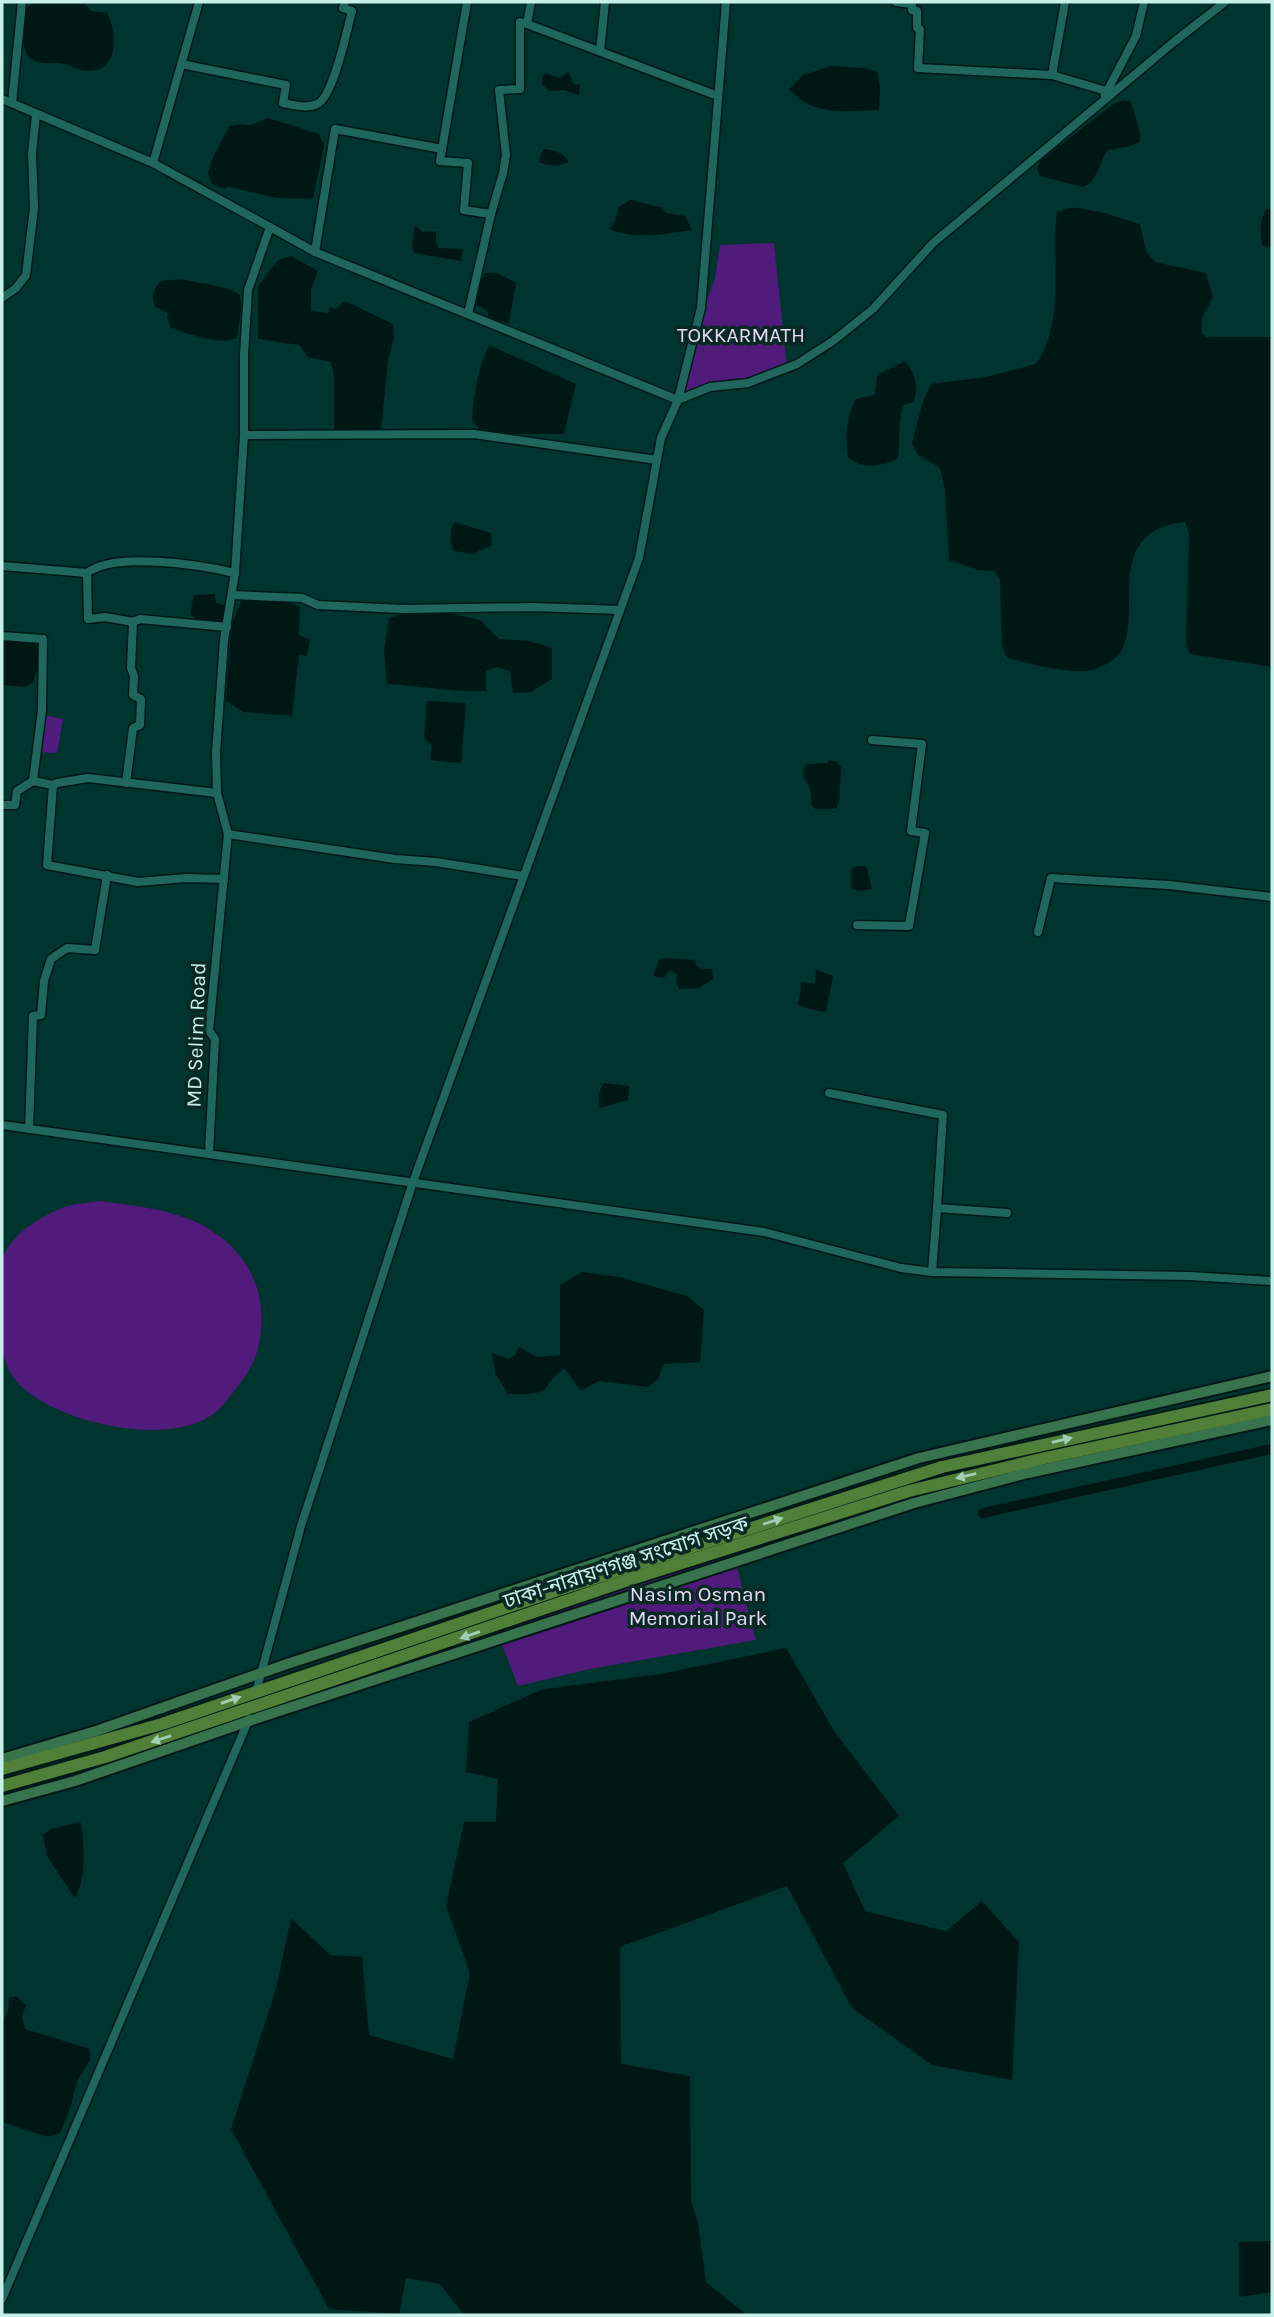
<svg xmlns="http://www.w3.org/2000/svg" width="1274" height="2317" font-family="Karla,'Noto Sans Bengali',sans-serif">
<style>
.green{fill:#501b7a}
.water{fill:#001815}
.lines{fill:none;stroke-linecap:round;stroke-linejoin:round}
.canal{stroke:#001815;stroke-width:10}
.street-casing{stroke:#001916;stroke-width:11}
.secondary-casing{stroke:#001916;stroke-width:14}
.primary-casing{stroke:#001916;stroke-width:16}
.street{stroke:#1f665f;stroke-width:8}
.secondary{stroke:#37734c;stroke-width:10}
.primary{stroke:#4f7f38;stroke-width:12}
.oneway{fill:#a2ceb4}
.labels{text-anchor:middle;stroke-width:7;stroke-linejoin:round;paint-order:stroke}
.park-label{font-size:21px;fill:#e7dbf6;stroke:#0a2824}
.street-label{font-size:21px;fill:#c6f0e9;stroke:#0a2824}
</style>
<rect width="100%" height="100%" fill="#00342f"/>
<g class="green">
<polygon points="774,243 787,368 685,397 691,347 715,278 720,245"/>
<polygon points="50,716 63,719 57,753 37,752 41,717"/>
<path d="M101,1201C136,1206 172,1209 204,1226C252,1253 271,1299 257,1352C251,1372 236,1389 223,1405C183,1453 55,1424 18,1383C0,1362 2,1345 2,1319C2,1304 0,1274 2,1261C8,1236 42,1215 65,1207C76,1203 90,1203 101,1201Z"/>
<polygon points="732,1548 756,1640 590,1669 518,1686 495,1627"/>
</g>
<g class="water">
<path d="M35,2C53,2 66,5 84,2L91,11L107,13C119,36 118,78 81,70C75,69 71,65 65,64C49,60 31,70 24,47C21,36 25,20 25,9Z"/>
<path d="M831,66L864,68L878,73L880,90L879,110C846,111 813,117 789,89L803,75Z"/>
<polygon points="568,72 574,84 580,85 579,95 564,90 549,91 542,84 542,77 546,73 559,78"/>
<path d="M1124,100L1131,102L1140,132V142L1128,147L1108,150C1099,162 1098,181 1083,187L1040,176L1037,169L1041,160L1115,103Z"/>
<polygon points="268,118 319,134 324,146 313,199 277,198 229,187 223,189 212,184 208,173 213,158 229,126 239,124 251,125"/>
<path d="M543,149C554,150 563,152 569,162C558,166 550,167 539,162Z"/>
<path d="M630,200C641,201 649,206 661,207L666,213L685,216L692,230C666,234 634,240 609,229L615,221L619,207Z"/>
<path d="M1073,207L1104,213L1140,224L1146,251L1155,262L1206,273L1213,297L1202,318V334L1207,337H1272V667L1190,654L1186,643L1189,533L1185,522C1086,532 1163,645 1102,666C1097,668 1092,671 1087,671C1061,672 1032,664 1007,658L1002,644L1000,580L994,571L977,570L949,560L945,490L940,468L918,455L912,443L923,401L931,384L986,377L1036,364C1067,319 1050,262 1057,212Z"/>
<path d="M1272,209V248L1262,245C1260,231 1259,222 1266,210Z"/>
<polygon points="415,225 422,232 436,231 436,242 439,248 463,249 461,261 414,253 412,245"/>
<polygon points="291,256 318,271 311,289 311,311 328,313 330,307 335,309 345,301 393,324 394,338 388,360 381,431 347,434 334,429 334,376 331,362 308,357 299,345 258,339 258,286 278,260"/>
<polygon points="484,273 497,273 516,283 509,323 488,318 488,311 476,305 476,297"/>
<path d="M181,279C196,283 230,286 240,295L241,309L237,338C218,346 190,334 171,328L167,318L168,313L155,307C151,296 153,290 161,281Z"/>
<path d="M489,345L576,384L564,434H515L480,430L472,419C474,393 478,369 489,345Z"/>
<path d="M905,361C916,374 918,386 914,402L903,405C898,423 900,440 898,458C881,467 862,470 848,457C845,435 846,418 856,399L875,395L877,375Z"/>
<path d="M454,522L491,533L492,545L473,554L454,551C449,545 450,530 454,522Z"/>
<polygon points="215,594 216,603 225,605 223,624 198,621 190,614 194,595"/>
<polygon points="242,599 285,602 300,606 299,635 310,640 307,656 299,655 292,716 243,712 226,701 231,627"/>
<path d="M412,611L444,612L480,620L499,639L530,641L552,648V679L531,692L513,693L510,671L496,667L486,671V691C453,692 421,686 387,684L384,651L389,618Z"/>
<polygon points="2,641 33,643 38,647 39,664 33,683 25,687 2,685"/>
<polygon points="427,701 466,703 461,763 430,760 432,746 424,738"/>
<path d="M829,760L837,762L841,767L839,802L836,809H815L812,806C811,800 812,793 809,787C805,777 799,775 807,764L827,763Z"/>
<polygon points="857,866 866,866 872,889 858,891 851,888 851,869"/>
<polygon points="666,958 695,960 696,965 702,969 712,969 713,979 699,988 679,989 676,982 677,974 668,971 664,978 653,976 659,960"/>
<polygon points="816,970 833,976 826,1012 809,1009 797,1004 800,996 801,982 815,984"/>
<path d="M604,1083L629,1086L628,1100L600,1108C598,1098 598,1092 604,1083Z"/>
<polygon points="582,1272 619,1277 687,1296 704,1310 700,1362 664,1364 658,1379 648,1387 598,1381 581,1391 564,1368 552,1379 544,1391 530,1394 508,1394 495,1373 492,1353 508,1359 515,1355 519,1347 537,1357 560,1355 560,1285"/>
<polygon points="786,1648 834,1731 899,1816 843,1863 865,1911 946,1931 982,1901 1019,1942 1012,2080 932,2065 852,2008 787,1886 620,1947 621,2064 690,2076 691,2201 698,2223 706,2282 747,2315 464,2315 440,2284 406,2278 399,2314 329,2309 231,2129 276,1989 291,1918 330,1955 362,1957 369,2035 453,2059 470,1973 446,1906 464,1822 496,1822 498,1779 466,1772 469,1722 543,1689 661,1674"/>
<path d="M81,1822C84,1847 87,1876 75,1899L47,1856L43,1835L51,1829Z"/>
<polygon points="16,1996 26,2005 22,2016 25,2029 90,2049 90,2060 77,2081 70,2109 60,2133 48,2137 2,2122 2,2021 8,2011 9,1998"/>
<polygon points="1272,2241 1272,2292 1239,2297 1239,2242"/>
</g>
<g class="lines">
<polyline class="canal" points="983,1513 1272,1449"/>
<g class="street-casing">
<g id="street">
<polyline points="199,2 153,163 270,227 248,290 244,355 244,435 235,573 224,640 216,753 217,793 228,834 209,1031 215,1039 209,1153"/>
<polyline points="467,2 440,161 468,163 464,210 491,214"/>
<polyline points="531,2 527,24 718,96"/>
<polyline points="896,2 912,4 912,10 917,11 917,28 920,29 918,68 1052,75 1106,91"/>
<polyline points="600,51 605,2"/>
<path d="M181,64L286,85L283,103C294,105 306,109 317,104C333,98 347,30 352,11L343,8L345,2"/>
<polyline points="1052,75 1065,2"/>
<polyline points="1105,95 1136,36 1144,2"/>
<polyline points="2,99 153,163"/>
<polyline points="12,103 22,2"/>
<polyline points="270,227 315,252 678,400 701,308 726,2"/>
<polyline points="315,252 335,129 442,149"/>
<polyline points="2,298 16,288 26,275 34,208 32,153 36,115"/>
<polyline points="468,314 491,214 503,173 506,155 499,90 520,89 520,22 527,24"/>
<polyline points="244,435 474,434 657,460"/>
<path d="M2,566L87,573C114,551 201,565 235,573"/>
<polyline points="87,573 88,619 105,617 133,622 140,619 227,627"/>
<polyline points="232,595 302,598 318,605 403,609 533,607 620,610"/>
<polyline points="2,636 43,639 42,710 33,781 17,791 15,805 2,805"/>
<polyline points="33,781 53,785"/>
<polyline points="126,783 133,728 140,725 141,699 133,695 134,676 131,668 133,622"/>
<polyline points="53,785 47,865 138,882 186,878 224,879"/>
<polyline points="53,785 57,783 88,778 217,793"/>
<polyline points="228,834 395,859 436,862 523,876"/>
<polyline points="857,925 909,926 925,833 911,831 922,744 872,740"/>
<polyline points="1038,932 1051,878 1169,885 1272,897"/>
<polyline points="829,1093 943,1115 937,1208 1007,1213"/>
<polyline points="2,1125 764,1232 901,1268 932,1272"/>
<polyline points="29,1129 33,1016 41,1015 44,981 51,959 67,948 95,950 107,875"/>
<polyline points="937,1208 932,1272 1189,1276 1272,1281"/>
<polyline points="256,1692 301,1526 413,1182 639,558 661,438 678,400 710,387 748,383 797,364 833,341 873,309 933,243 1175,41 1225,2"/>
<polyline points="2,2299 249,1719"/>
</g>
</g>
<g class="secondary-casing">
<g id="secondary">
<polyline points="2,1759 96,1731 287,1664 919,1458 1272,1376"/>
<polyline points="2,1801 75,1781 249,1721 914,1503 1028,1473 1272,1420"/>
</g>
</g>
<g class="primary-casing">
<g id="primary">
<polyline points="2,1769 162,1724 558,1590 942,1467 1272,1395"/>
<polyline points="2,1786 105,1757 631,1579 909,1491 1045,1458 1272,1409"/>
</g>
</g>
<use href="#street" class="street"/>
<use href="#secondary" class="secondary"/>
<use href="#primary" class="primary"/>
</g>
<defs><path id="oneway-solid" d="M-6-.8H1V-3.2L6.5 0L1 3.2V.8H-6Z" transform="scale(1.75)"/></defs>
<g class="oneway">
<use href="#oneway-solid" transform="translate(1062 1440) rotate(-13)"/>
<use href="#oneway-solid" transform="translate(966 1476) rotate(167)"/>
<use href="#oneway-solid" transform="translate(773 1521) rotate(-18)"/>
<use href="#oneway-solid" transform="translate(470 1635) rotate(161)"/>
<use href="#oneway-solid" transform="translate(231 1700) rotate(-19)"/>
<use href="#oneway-solid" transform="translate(161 1739) rotate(162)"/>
</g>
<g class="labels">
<g class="park-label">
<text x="741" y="342">TOKKARMATH</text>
<text x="698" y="1601">Nasim Osman<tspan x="698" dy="24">Memorial Park</tspan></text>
</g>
<g class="street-label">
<text transform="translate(196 1035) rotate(-88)" y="7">MD Selim Road</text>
<text transform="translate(626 1562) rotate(-18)" y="7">ঢাকা-নারায়ণগঞ্জ সংযোগ সড়ক</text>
</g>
</g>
<rect width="1274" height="2317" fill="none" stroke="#c6f0e9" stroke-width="7"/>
</svg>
